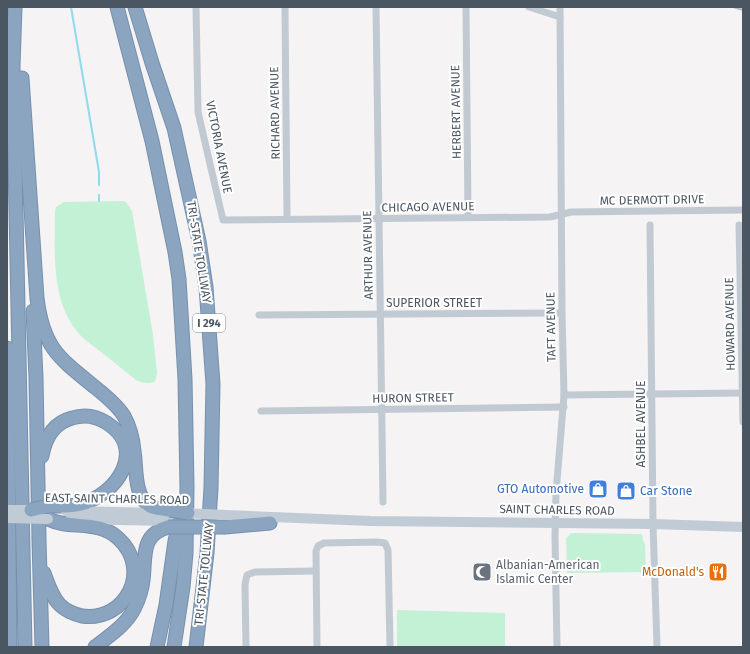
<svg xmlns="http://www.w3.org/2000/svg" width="750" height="654" font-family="'Fira Sans',sans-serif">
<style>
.green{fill:#c3f1d5}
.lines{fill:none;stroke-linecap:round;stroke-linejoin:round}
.stream{stroke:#90daee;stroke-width:2}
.highway-casing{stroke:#7690ad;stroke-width:15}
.street{stroke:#c1cad2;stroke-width:7}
.secondary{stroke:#c1cbd6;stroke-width:10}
.highway{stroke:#8ba5c1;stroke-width:13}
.rail{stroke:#b5b8bd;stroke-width:2}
.highway-bridge-casing{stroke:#7690ad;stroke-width:15;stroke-linecap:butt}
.secondary-bridge{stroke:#c1cbd6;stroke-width:10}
.highway-bridge{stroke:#8ba5c1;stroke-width:13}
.labels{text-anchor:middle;stroke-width:4;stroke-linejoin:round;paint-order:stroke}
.shield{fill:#fff;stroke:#808990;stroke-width:1}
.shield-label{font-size:11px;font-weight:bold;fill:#4a5661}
.street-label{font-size:12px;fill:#4a5661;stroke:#fff}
.shop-label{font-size:12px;fill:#366cbe;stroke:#fff;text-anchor:end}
.worship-label{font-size:12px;fill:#5b616d;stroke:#fff;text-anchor:start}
.food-label{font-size:12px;fill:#c56008;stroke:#fff;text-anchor:end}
</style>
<rect width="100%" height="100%" fill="#f5f3f3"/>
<g class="green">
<path d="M123,201L126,202L132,211L153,335L157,373L156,379L154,382C147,384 143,383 136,380C124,370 112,361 100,351C94,346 87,342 81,336C50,303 55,253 55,211L56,207L64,202Z"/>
<polygon points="571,533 642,534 643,540 645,545 646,572 567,573 566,539"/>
<polygon points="397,610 505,613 505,647 397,647"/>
</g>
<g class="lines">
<g class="stream">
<polyline points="71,7 99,172 99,185"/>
<polyline points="99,201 99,195"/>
</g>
<g class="highway-casing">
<g id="highway">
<polyline points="15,7 13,66 25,647"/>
<polyline points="117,7 152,141 175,252 179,279 185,379 187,487 186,553 183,587 174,647"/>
<polyline points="135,7 152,63 174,128 199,241 206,287 213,384 211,488 207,553 196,647"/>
<path d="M22,78L37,298C43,348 59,358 96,388C106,396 117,405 124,416C130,427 133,439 134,451C137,468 133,498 152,507C157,509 164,509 170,510"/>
<polyline points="33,311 36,378 39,540 42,647"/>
<polyline points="7,348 10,647"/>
<path d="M42,456C45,439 53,423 72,418C84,414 96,416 107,423C147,449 118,494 81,504C70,507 59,506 48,506"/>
<polyline points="225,527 270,523"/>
<path d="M44,573C48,584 52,597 60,605C66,611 74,614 82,616C126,622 152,570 119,539C98,519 70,530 48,519"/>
<path d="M95,647C109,636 126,625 134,609C139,599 142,590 143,580C146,557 140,535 168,527"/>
<polyline points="157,647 166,605 175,541 180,518"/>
</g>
</g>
<g class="street">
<polyline points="196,7 198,112 223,220 550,217 571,212 743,210"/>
<polyline points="285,7 287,219"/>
<polyline points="376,7 383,502"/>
<polyline points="466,7 468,217"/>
<polyline points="529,7 560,17"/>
<polyline points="650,225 653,524 657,647"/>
<polyline points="739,225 743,422"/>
<polyline points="259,315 562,313"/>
<polyline points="564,395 743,393"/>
<polyline points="261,411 564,407"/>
<polyline points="246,647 245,585 247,575 255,572 315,571"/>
<polyline points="317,647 316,551 318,546 324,543 377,542 385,543 388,550 390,647"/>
<polyline points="557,647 555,536 556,493 564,395 562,313 560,7"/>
</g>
<g class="secondary">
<polyline points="66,511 162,513"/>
<polyline points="226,515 371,521 653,524 743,527"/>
<polyline points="70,519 169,521"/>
</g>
<use href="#highway" class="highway"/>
<polyline class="rail" points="733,7 743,10"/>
<g class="highway-bridge-casing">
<g id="highway-bridge">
<polyline points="31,510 48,506"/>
<polyline points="170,510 188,513"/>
<polyline points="168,527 225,527"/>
</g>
</g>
<g class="secondary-bridge">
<polyline points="7,510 38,510"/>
<polyline points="182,513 226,515"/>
<polyline points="7,518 48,519"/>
</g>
<use href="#highway-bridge" class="highway-bridge"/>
</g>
<defs>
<g id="shop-square" transform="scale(1)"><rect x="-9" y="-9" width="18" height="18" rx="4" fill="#3f7fe0" stroke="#fff"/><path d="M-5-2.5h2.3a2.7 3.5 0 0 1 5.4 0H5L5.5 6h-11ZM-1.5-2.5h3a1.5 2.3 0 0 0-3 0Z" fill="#fff"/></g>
<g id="mosque-square" transform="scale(1)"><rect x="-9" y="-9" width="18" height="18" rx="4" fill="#6b7280" stroke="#fff"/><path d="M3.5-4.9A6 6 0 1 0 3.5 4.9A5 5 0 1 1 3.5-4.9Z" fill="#fff"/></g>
<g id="restaurant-square" transform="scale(1)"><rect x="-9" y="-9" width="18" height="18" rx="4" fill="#e8710a" stroke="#fff"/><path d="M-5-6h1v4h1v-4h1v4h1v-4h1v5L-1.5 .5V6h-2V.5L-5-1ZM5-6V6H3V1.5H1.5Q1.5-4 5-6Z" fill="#fff"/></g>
</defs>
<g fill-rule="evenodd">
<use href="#shop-square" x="598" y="489"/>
<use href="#shop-square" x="626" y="491"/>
<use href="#mosque-square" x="482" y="572"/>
<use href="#restaurant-square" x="718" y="572"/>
</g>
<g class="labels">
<rect class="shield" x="193" y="314" width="32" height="18" rx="3"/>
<g class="shield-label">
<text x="209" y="327">I 294</text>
</g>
<g class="street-label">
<text transform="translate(456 112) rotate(-91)" y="4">HERBERT AVENUE</text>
<text transform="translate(275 113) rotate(-91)" y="4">RICHARD AVENUE</text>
<text transform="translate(219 147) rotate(79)" y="4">VICTORIA AVENUE</text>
<text transform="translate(652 200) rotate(-1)" y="4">MC DERMOTT DRIVE</text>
<text transform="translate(428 207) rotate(-1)" y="4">CHICAGO AVENUE</text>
<text transform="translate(199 252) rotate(81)" y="4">TRI-STATE TOLLWAY</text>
<text transform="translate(368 255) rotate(-91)" y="4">ARTHUR AVENUE</text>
<text x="434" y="307">SUPERIOR STREET</text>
<text transform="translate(730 324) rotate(-91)" y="4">HOWARD AVENUE</text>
<text transform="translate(551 327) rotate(-91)" y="4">TAFT AVENUE</text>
<text transform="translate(413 398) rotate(-1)" y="4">HURON STREET</text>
<text transform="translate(641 424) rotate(-90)" y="4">ASHBEL AVENUE</text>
<text transform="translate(117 499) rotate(1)" y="4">EAST SAINT CHARLES ROAD</text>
<text transform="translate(557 510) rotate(1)" y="4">SAINT CHARLES ROAD</text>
<text transform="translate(204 574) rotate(-84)" y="4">TRI-STATE TOLLWAY</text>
</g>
<g class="shop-label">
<text x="584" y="493">GTO Automotive</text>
<text x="640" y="495" text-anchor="start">Car Stone</text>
</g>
<g class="worship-label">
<text x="496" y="569">Albanian-American<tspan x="496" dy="14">Islamic Center</tspan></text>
</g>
<g class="food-label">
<text x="704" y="576">McDonald's</text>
</g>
</g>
<rect width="750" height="654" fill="none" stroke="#4a5661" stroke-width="16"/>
</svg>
